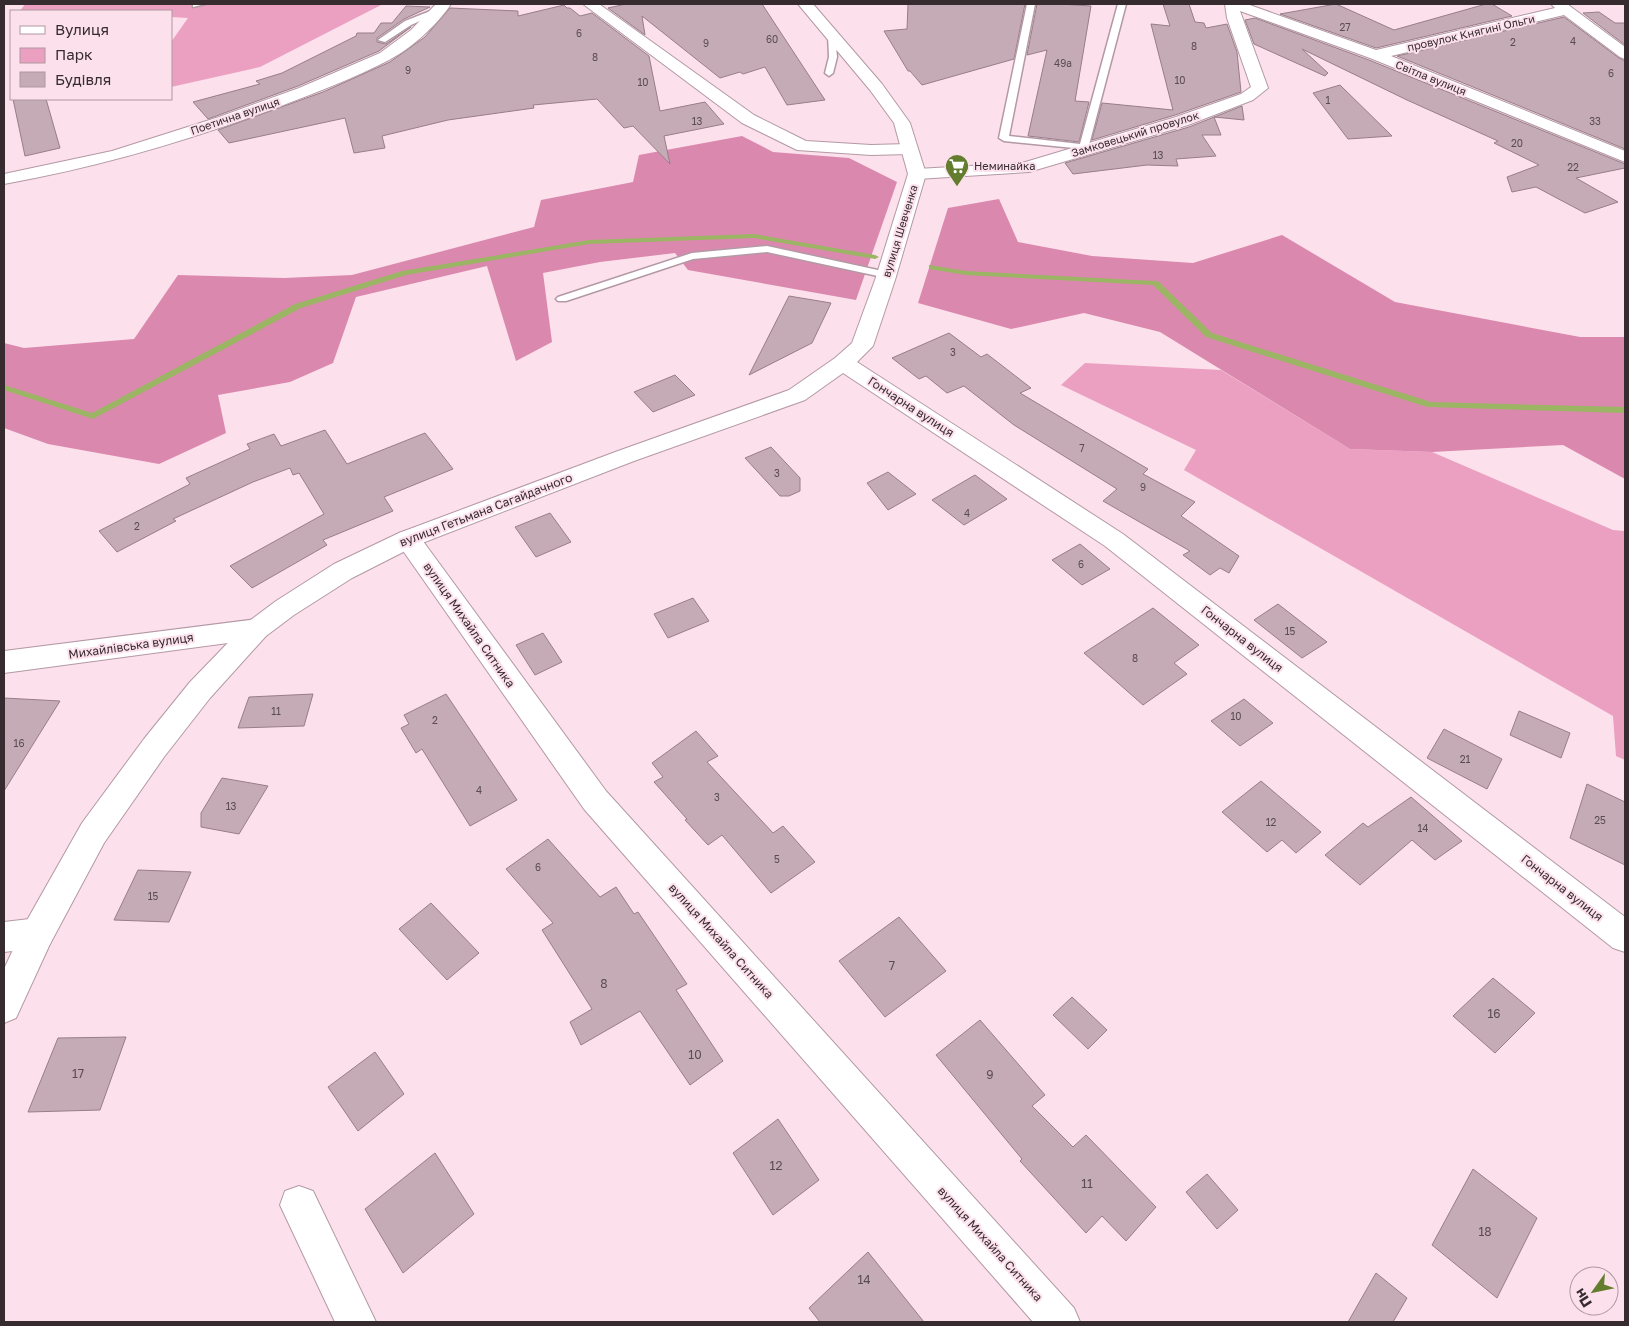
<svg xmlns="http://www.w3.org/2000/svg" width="1629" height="1326" font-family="'Golos Text',sans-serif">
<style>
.green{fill:#eba0c2}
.forest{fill:#db88ae}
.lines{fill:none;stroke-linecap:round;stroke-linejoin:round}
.stream{fill:#9bb564;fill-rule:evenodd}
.building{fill:#c5abb5;stroke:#987e89}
.lane-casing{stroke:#b399a4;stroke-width:3}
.street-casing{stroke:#b399a4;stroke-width:2}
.secondary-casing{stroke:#b399a4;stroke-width:2}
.lane{fill:#fff;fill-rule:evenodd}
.street{fill:#fff;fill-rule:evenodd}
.secondary{fill:#fff;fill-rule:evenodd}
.labels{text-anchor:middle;stroke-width:4;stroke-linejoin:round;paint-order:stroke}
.number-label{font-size:10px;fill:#5a4c51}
.far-street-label{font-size:11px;fill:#362c30;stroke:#fce0eb}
.far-poi-label{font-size:11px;fill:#362c30;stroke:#fce0eb;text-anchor:start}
.street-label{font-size:12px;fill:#362c30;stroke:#fce0eb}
.near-number-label{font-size:12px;fill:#5a4c51}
</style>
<rect width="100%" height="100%" fill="#fce0eb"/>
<g class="green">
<polygon points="25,4 383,4 260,67 171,87 171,42 188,18 171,17 171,11 20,11"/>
<polygon points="1085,363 1221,370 1350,449 1432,452 1613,530 1625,531 1625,760 1616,756 1613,716 1184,470 1196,450 1061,385"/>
</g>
<g class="forest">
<polygon points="742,136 773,152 849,158 897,182 856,300 688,270 675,253 600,262 543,273 552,342 516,361 487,266 356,297 333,363 290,382 218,395 226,433 159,464 48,444 4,428 4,343 24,348 134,339 178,275 284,278 352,275 534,227 541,200 633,182 639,155"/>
<polygon points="999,199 1018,242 1092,256 1193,263 1282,235 1395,302 1580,337 1625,337 1625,479 1563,445 1432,452 1350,449 1160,332 1084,313 1011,329 918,303 948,208"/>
</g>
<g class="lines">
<g class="stream">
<polygon points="754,234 875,255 879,257 875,259 754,238 589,244 406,275 301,308 93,419 4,390 4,385 92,413 295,304 402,271 589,240"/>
<polygon points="929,265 966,271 1155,281 1158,281 1212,333 1431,402 1625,407 1625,413 1427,407 1206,337 1153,285 966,275 929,269"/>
</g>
</g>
<g class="building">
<polygon points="626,4 762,4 825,100 787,105 765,67 743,74 740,72 720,78 642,16 645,35 608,8"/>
<polygon points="908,4 1025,4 1014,59 922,85 910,71 908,71 884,31 907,29"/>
<polygon points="1037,4 1060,4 1091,6 1075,101 1089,102 1079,142 1028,136 1047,50 1027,55"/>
<polygon points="1163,4 1189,4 1195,22 1204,23 1206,28 1227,24 1237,52 1241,92 1175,115 1092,140 1102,103 1173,110 1151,24 1170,26"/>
<polygon points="1336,4 1394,30 1486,4 1492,4 1512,16 1376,48 1280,14"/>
<polygon points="564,5 567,8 570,8 580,16 592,13 649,56 660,111 705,102 724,124 664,136 670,164 633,126 624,128 597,99 533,105 534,108 448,120 382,136 385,148 354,153 345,118 229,143 218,130 323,92 390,62 425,37 450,8 518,11 518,16"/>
<polygon points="406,6 430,7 404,19 377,38 377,42 386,44 411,27 379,51 298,86 208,119 193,102 260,84 256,81 282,73 356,36 357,33 374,33 381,23 392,23"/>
<polygon points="1599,12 1615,23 1625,23 1625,45 1583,13"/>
<polygon points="1564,17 1619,58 1625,61 1625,149 1397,56"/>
<polygon points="1255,18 1369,60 1625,164 1625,168 1576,178 1618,202 1585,213 1536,187 1512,192 1507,177 1539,165 1494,143 1498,141 1407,100 1302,49 1328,73 1325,76 1254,44 1245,20"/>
<polygon points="1340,85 1392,136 1348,139 1313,93"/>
<polygon points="13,99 46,99 60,148 25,156"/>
<polygon points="1242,106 1244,120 1214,117 1221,135 1202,135 1216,156 1176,159 1178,166 1147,165 1073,174 1065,163 1189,127"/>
<polygon points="789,296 831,303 812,343 749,375"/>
<polygon points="949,333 981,357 987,354 1031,388 1020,393 1148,469 1143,474 1195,502 1181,516 1239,556 1229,573 1220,568 1210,575 1183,555 1190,551 1103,501 1117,489 1014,425 964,386 947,393 926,376 919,379 892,358"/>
<polygon points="675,375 695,395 653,412 634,392"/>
<polygon points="325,430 347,464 425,433 453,469 384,497 393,511 323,540 327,545 252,588 230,566 324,514 299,473 293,475 290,468 253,482 173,519 176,521 117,552 99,531 190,484 186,478 250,449 247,444 274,434 281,446"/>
<polygon points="771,447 800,478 800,491 789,496 780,496 745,458"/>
<polygon points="888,472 916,494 888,510 867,483"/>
<polygon points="975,475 1007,499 964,525 932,500"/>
<polygon points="550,513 571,542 536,557 515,527"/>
<polygon points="1080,544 1110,569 1082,585 1052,560"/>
<polygon points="693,598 709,621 668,638 654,614"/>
<polygon points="1278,604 1327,642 1302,658 1254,620"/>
<polygon points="1153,608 1199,645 1174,663 1187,674 1143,705 1084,653"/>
<polygon points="543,633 562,662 535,675 516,645"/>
<polygon points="313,694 304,726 238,728 249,697"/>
<polygon points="446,694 517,800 470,826 422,749 416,753 401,728 409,724 404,715"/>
<polygon points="4,698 60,701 4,791"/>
<polygon points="1244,699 1273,723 1240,746 1211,721"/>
<polygon points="1519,711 1570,733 1561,758 1510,735"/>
<polygon points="1444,729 1502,759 1487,789 1427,758"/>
<polygon points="696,731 718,756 707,762 773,833 783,826 815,862 771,893 722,835 708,845 685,820 687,819 654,782 663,777 652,763"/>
<polygon points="222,778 268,786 239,834 201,827 201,813"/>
<polygon points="1261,781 1321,832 1296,853 1282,840 1267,852 1222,812"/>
<polygon points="1587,784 1625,802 1625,865 1570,838"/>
<polygon points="1411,797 1462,841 1435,860 1412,840 1360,885 1325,855 1363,823 1368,827"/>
<polygon points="548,839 600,897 616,887 634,914 638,912 687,984 676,990 723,1061 690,1085 640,1011 581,1045 570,1022 592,1009 542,930 553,923 506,869"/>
<polygon points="138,870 191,872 169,922 114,920"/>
<polygon points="431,903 479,953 447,980 399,929"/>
<polygon points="899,917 946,971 885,1017 839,961"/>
<polygon points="1493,978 1535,1013 1495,1053 1453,1016"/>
<polygon points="1072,997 1107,1030 1088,1049 1053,1015"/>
<polygon points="980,1020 1045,1095 1032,1106 1073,1147 1086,1135 1156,1207 1126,1241 1102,1216 1086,1233 1020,1161 1022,1159 936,1055"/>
<polygon points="126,1037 100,1110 28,1112 58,1038"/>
<polygon points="375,1052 404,1094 358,1131 328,1087"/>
<polygon points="778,1119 819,1180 773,1215 733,1153"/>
<polygon points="435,1153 474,1214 403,1273 365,1209"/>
<polygon points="1473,1169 1537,1218 1497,1298 1432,1245"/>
<polygon points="1207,1174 1238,1210 1217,1229 1186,1192"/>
<polygon points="868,1252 924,1322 820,1322 809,1308"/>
<polygon points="1376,1273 1407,1298 1393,1322 1348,1322"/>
</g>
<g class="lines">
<g class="lane-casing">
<g id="lane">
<polygon points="193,4 205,4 193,7"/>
<polygon points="1027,4 1035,4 1009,136 1080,144 1118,4 1126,4 1089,145 1094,146 1094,150 1004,141 999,138"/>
<polygon points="433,10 440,12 411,25 385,42 378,40 405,21"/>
<polygon points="828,34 835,36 837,57 833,73 829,76 825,73 829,57"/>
<polygon points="767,246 887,272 892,275 887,278 767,252 693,259 566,301 558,301 556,299 558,297 692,253"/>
</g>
</g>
<g class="street-casing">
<g id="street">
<path d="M436,4H451C437,25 412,48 389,60C355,78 317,92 281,106C191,140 99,167 4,184V174L112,151L219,117L299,88L380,53L411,30Z"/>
<polygon points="583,4 599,4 754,115 806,141 871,145 909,144 915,145 918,149 915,153 909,154 871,155 797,150 742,123"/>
<polygon points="1225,4 1247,4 1376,50 1555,8 1551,4 1567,4 1625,47 1625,59 1620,57 1564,15 1391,56 1625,151 1625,162 1370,58 1240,11 1268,88 1253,100 1188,125 1029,172 917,179 911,178 908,174 911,170 917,169 1022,163 1176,117 1241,94 1251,87 1227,18"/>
<polygon points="408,530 417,533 606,791 1074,1308 1080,1322 1033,1322 584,809 399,545 395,539 399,533"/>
<polygon points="257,619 266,622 270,629 266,636 257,639 4,673 4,651"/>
<polygon points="38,918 50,922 54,933 50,944 38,948 4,952 4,922"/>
<polygon points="299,1186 313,1191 376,1322 335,1322 280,1205 285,1191"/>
</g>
</g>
<g class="secondary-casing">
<polygon id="secondary" points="798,4 813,4 882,84 910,123 926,174 895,280 873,346 857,362 1123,534 1625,917 1625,952 1613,948 1105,546 843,373 805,400 634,461 417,545 352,578 294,615 266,636 210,698 164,757 104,843 50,944 16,1018 4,1023 4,969 26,922 82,823 144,739 190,682 248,622 276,601 334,564 399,533 618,451 789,390 835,358 852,343 875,280 908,174 894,123 870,90"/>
</g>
<use href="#lane" class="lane"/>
<use href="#street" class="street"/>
<use href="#secondary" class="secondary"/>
</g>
<defs>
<g id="supermarket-pin" transform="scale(1.25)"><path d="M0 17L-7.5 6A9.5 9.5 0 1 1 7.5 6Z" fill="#647c2e" stroke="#fce0eb"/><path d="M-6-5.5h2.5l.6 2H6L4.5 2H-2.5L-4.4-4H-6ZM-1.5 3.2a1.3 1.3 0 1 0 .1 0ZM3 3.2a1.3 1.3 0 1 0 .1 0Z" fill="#fff"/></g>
</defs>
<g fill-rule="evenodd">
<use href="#supermarket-pin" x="957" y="166"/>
</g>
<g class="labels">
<g class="number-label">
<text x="1345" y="31">27</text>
<text x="579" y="37">6</text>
<text x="772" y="43">60</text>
<text x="1573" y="45">4</text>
<text x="1513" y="46">2</text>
<text x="706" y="47">9</text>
<text x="1194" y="50">8</text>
<text x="595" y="61">8</text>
<text x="1063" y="67">49а</text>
<text x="408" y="74">9</text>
<text x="1611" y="77">6</text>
<text x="1180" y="84">10</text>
<text x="643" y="86">10</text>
<text x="1328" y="104">1</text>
<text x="697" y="125">13</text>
<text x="1595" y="125">33</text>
<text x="1517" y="147">20</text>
<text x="1158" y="159">13</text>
<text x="1573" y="171">22</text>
<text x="953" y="356">3</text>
<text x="1082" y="452">7</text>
<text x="777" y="477">3</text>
<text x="1143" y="491">9</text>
<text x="967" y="517">4</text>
<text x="137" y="530">2</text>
<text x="1081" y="568">6</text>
<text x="1290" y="635">15</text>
<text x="1135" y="662">8</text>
<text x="276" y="715">11</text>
<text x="1236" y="720">10</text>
<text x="435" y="724">2</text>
<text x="19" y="747">16</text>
<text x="1465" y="763">21</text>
<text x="479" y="794">4</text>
<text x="717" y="801">3</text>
<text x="231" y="810">13</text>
<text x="1600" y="824">25</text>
<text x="1271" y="826">12</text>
<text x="1423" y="832">14</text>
<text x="777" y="863">5</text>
<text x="538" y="871">6</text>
<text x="153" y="900">15</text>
</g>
<g class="far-street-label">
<text transform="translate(1471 33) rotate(-13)" y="4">провулок Княгині Ольги</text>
<text transform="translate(1431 78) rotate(22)" y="4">Світла вулиця</text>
<text transform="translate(235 116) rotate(-19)" y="4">Поетична вулиця</text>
<text transform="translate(1135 134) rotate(-17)" y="4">Замковецький провулок</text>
<text transform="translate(900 231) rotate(-73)" y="4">вулиця Шевченка</text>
</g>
<g class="far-poi-label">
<text x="974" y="170">Неминайка</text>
</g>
<g class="street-label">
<text transform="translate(911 407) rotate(33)" y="4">Гончарна вулиця</text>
<text transform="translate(486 510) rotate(-21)" y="4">вулиця Гетьмана Сагайдачного</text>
<text transform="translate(469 625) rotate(55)" y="4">вулиця Михайла Ситника</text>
<text transform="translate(1242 639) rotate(38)" y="4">Гончарна вулиця</text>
<text transform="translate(131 646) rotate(-8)" y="4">Михайлівська вулиця</text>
<text transform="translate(1562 888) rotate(38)" y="4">Гончарна вулиця</text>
<text transform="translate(721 941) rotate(48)" y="4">вулиця Михайла Ситника</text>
<text transform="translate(990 1244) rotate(48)" y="4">вулиця Михайла Ситника</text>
</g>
<g class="near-number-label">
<text x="892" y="970">7</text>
<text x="604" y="988">8</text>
<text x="1494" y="1018">16</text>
<text x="695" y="1059">10</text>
<text x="78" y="1078">17</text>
<text x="990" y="1079">9</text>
<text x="776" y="1170">12</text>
<text x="1087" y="1188">11</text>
<text x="1485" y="1236">18</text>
<text x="864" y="1284">14</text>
</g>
</g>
<rect width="1629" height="1326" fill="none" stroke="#362c30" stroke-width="10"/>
<rect x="10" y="10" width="162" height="90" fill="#fce0eb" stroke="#ad98a0"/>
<rect x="20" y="26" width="25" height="8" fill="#ffffff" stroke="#ad98a0"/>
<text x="55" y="35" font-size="15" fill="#362c30">Вулиця</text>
<rect x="20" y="48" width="25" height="15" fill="#eba0c2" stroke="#ad98a0"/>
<text x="55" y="60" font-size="15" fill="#362c30">Парк</text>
<rect x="20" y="72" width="25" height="15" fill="#c5abb5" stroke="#ad98a0"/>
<text x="55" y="85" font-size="15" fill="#362c30">Будівля</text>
<g transform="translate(1594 1291) rotate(237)"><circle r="24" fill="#fce0eb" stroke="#ad98a0"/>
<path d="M0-4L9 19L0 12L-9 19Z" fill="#647c2e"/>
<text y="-8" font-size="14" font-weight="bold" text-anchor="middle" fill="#362c30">Пн</text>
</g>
</svg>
